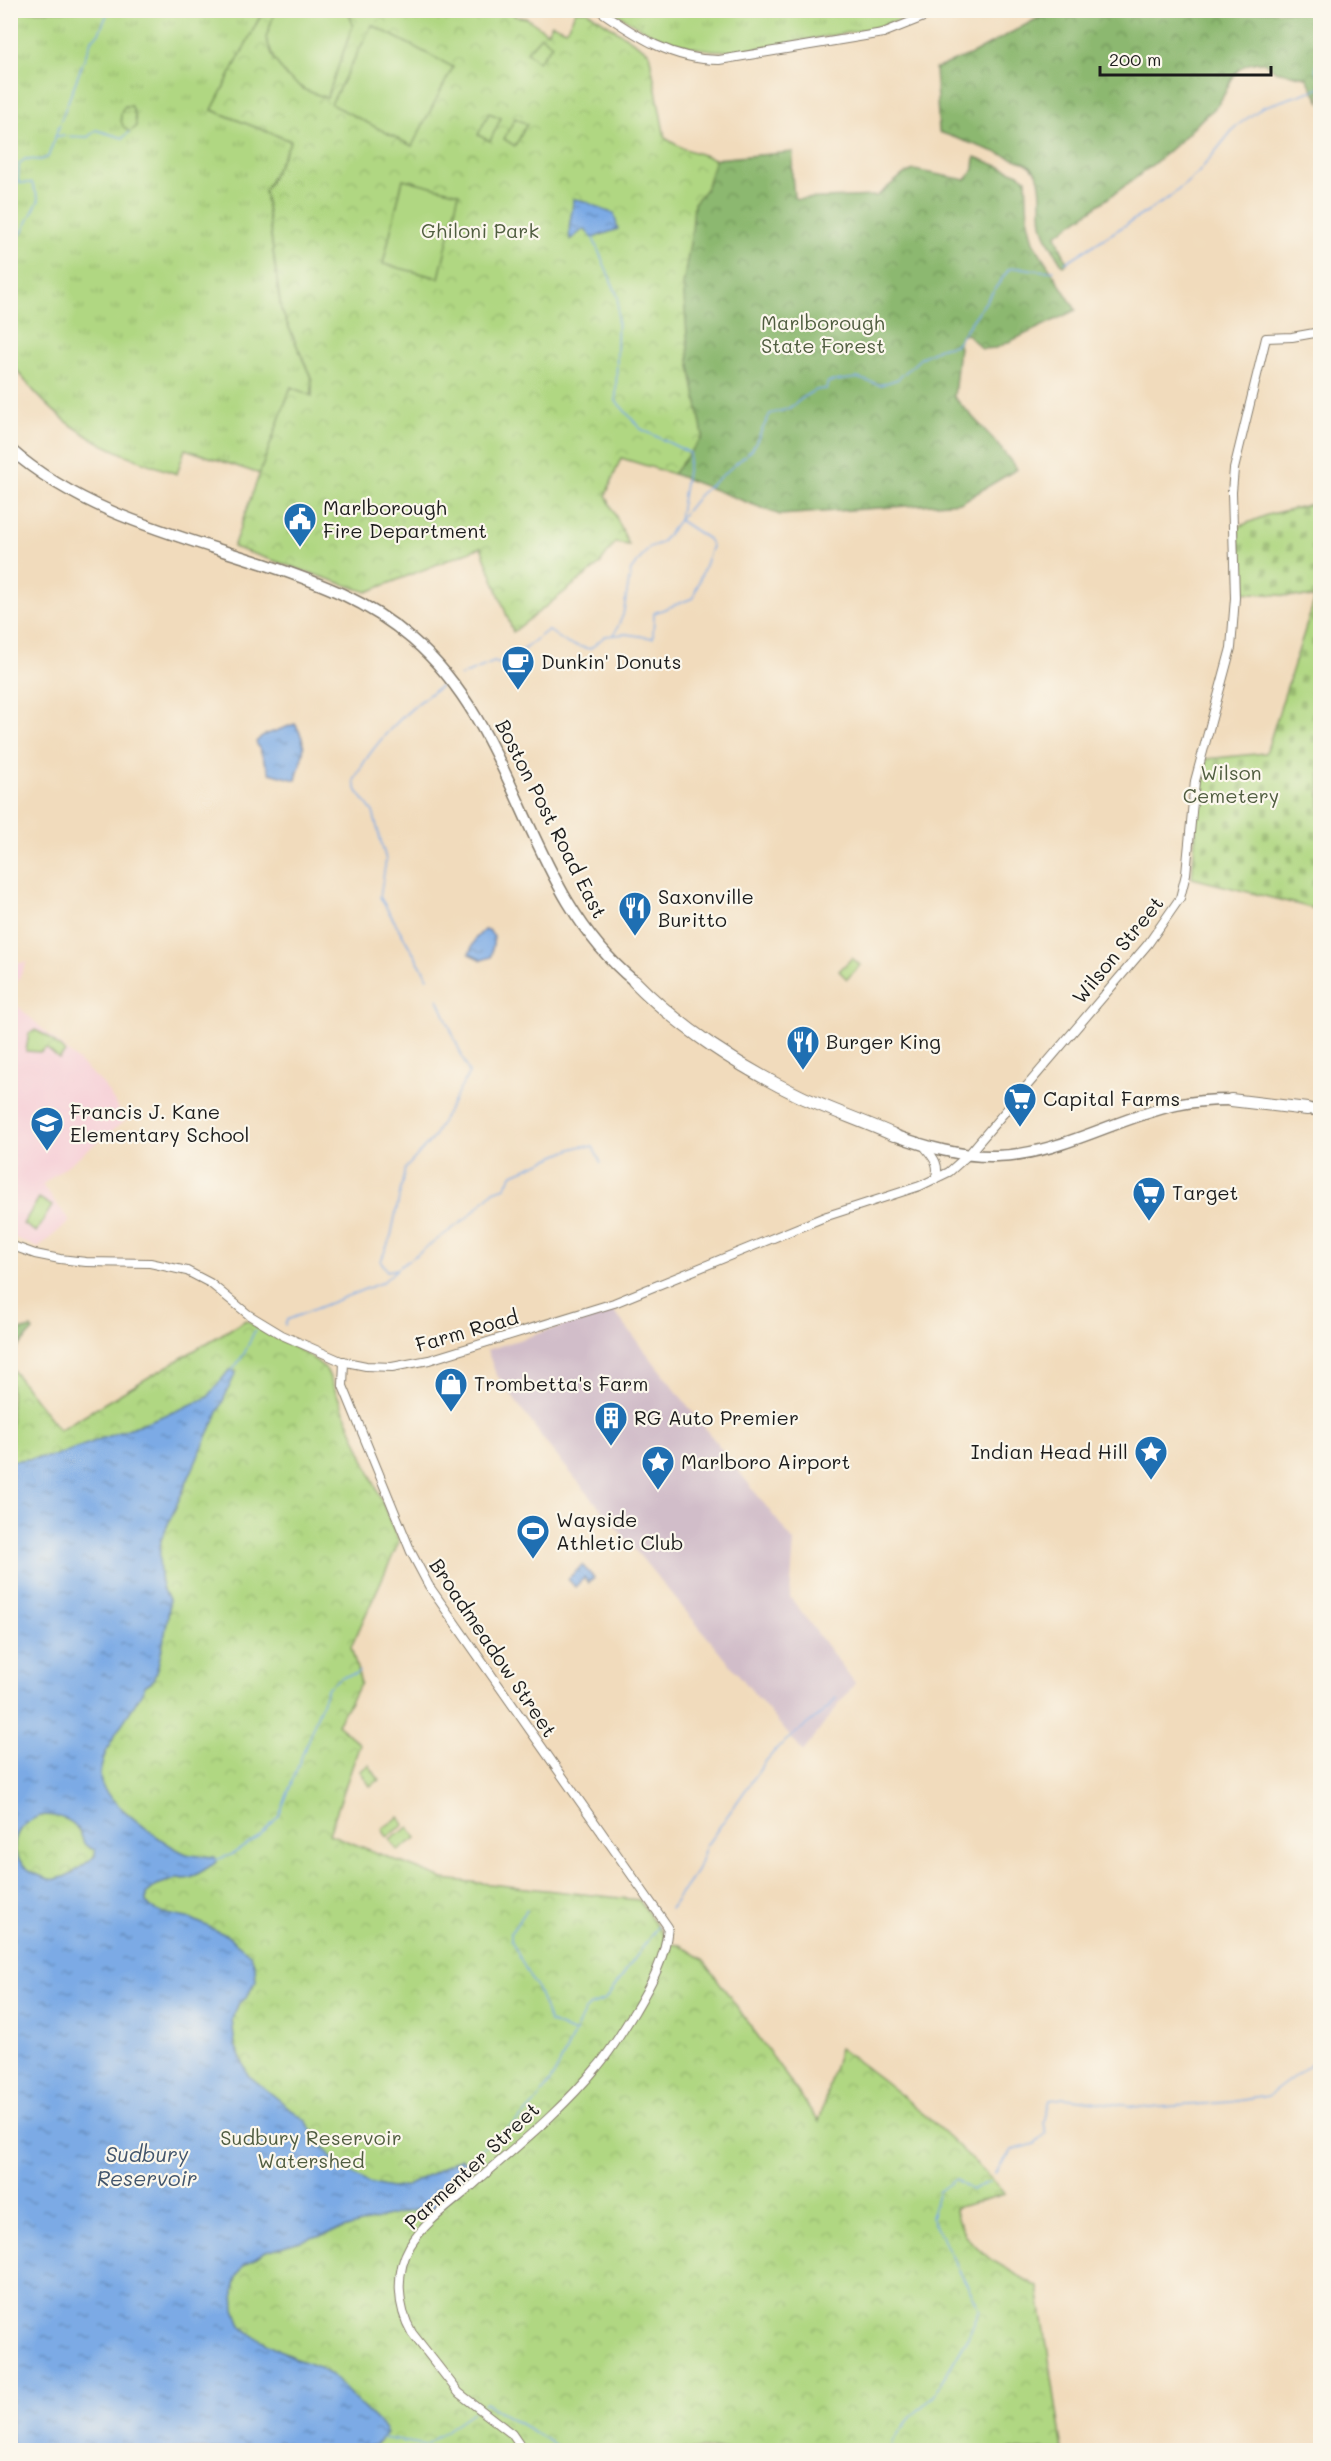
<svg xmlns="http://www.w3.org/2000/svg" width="1331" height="2461" font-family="Mali,sans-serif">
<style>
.built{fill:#f6cfd7}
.industrial{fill:#d1bdc9}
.grass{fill:url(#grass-tufts);stroke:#667a4f;stroke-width:1.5}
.forest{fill:url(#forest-crowns);stroke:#546a46;stroke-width:1.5}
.wetland{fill:url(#wetland-marsh);stroke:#667a4f;stroke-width:1.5}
.cemetery{fill:url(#cemetery-stones);stroke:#667a4f;stroke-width:1.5}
.park{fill:url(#park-crowns);stroke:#667a4f;stroke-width:1.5}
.garden{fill:#b0d782;stroke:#667a4f;stroke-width:1.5}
.water{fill:url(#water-ripples);stroke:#4c6380;stroke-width:1.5;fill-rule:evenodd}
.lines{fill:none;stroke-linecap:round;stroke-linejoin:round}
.stream{stroke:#7baae5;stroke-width:1.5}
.minor-casing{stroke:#867c6c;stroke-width:10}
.major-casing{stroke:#867c6c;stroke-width:13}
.highway-casing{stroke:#867c6c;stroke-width:14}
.minor{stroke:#fff;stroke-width:8}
.major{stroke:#fff;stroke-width:10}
.highway{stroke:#fff;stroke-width:12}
.labels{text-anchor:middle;stroke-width:4.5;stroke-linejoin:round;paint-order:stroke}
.park-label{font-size:20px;fill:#505d40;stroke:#fbf7ec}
.poi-label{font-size:20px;fill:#1c1c1c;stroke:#fbf7ec;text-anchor:start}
.street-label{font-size:20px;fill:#1c1c1c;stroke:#fbf7ec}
.water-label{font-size:21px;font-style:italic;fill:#42556c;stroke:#fbf7ec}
</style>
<defs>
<pattern id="grass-tufts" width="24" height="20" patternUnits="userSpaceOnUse" patternTransform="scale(1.5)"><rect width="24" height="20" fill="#b0d782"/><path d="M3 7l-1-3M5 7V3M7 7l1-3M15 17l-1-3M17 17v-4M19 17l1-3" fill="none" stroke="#97b870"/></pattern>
<pattern id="forest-crowns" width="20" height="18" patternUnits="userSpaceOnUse" patternTransform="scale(1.5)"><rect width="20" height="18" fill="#8cb870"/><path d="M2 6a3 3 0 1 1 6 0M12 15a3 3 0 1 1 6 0" fill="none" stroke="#72955b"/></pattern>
<pattern id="wetland-marsh" width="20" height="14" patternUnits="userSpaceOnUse" patternTransform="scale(1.5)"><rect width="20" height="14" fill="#b0d782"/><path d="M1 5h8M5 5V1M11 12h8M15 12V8" fill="none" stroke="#97b870"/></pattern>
<pattern id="cemetery-stones" width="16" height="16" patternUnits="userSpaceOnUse" patternTransform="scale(1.5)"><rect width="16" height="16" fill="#b0d782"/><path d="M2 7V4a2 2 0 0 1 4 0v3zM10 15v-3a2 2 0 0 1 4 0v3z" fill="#97b870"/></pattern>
<pattern id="park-crowns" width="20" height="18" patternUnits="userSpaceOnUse" patternTransform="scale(1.5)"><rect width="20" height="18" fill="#b0d782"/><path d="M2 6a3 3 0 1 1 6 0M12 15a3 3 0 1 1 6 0" fill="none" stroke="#97b870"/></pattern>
<pattern id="water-ripples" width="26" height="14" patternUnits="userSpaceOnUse" patternTransform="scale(1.5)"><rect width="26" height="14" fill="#7baae5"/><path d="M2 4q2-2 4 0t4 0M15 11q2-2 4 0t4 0" fill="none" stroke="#648ab9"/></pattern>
</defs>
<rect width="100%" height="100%" fill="#fbf7ec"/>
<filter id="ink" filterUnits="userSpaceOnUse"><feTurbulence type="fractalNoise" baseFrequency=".0167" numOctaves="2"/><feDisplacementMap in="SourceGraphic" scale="12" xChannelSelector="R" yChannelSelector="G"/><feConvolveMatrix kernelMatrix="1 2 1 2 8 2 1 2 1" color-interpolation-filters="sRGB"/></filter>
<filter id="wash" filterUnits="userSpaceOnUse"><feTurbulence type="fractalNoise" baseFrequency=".008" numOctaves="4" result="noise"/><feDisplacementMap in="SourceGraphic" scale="24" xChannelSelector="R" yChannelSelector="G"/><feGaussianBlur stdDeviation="1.35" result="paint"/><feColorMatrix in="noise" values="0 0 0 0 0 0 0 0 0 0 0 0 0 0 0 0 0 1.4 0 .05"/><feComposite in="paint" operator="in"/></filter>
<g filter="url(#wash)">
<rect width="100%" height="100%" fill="#f1dbbc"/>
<g class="built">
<polygon points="27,962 11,995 11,964"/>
<polygon points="10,999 103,1084 126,1120 42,1185 70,1221 38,1248 11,1236"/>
</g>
<polygon class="industrial" points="613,1310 794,1542 790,1597 855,1683 803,1752 550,1448 496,1374 487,1350"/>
<g class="grass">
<path d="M11,11H263L212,110L291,141L265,191L281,309L312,380V397L291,387L260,474L185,449L177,474C104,450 56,427 11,362Z"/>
<path d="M613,11H927L876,28L746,50C696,55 653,39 613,11Z"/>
</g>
<g class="forest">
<path d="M1051,11H1320V102L1306,77L1275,71L1264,62C1227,61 1233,90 1214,109C1210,113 1204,116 1200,121C1158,166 1106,199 1056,235L1067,263L1063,266C1056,254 1047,242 1043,228C1037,207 1049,176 1026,163L939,132L935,69L974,53Z"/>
<polygon points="793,152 792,175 794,197 797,199 877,196 904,174 914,170 966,180 974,169 975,157 1019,174 1026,179 1028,221 1033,242 1076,310 996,348 982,349 967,334 960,336 954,397 994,440 1017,469 962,502 780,515 673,474 703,436 689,361 683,285 692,230 694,203 706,189 715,159"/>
<polygon points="11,1325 18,1331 31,1328 33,1331 11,1355"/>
</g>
<path class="wetland" d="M125,106H131C135,112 136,120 136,127L129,132C120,126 118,114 125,106Z"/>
<polygon class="cemetery" points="1320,502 1320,910 1192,878 1198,797 1206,759 1266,753 1315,598 1241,592 1238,527 1267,515"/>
<g class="park">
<polygon points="263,11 516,11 514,16 526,18 547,32 552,24 566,30 576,11 587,11 649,52 665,138 682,148 715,159 706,189 694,203 692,230 683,285 689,361 703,436 673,474 621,458 606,495 629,545 615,543 599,565 513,632 481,547 367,592 233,547 291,387 312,396 312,380 281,309 265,191 291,141 212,110"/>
<polygon points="35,1030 47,1036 65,1052 59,1059 46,1048 41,1052 26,1051 29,1033"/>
<path d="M246,1320C269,1336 311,1352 327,1371L399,1542L351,1647L361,1683L337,1724L360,1744L329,1834L443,1879L639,1900L670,1944L680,1945L703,1959L819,2122L839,2048C899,2090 956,2140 1005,2194L955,2208L964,2235L990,2259L1038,2287L1063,2450H11V1368L59,1430Z"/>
<polygon points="369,1765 379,1780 370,1786 360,1771"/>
</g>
<g class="garden">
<polygon points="275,11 341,10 349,13 353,25 327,98 305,90 287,77 274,59 266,38"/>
<polygon points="372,25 453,67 412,146 331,104"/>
<polygon points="541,36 552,45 538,62 527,52"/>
<polygon points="489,113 501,118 490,141 478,135"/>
<polygon points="515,118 527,124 515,146 504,139"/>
<polygon points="403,179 459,193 439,278 383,264"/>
<polygon points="852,958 860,965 847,979 839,971"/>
<polygon points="39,1198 52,1206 36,1232 23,1224"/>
<polygon points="399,1817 404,1825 387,1837 382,1829"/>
<polygon points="409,1827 416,1838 398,1851 390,1840"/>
</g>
<g class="water">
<path d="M573,199C589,199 598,211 614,213L618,229L593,238L584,229L570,240C567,222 573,216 573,199Z"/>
<path d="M295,724C310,747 302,755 296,780L270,773L256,742L262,736Z"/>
<polygon points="484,930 489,930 494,937 491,957 482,960 469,954 475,939"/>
<path d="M229,1370L236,1372L161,1540C159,1552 158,1581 164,1592C166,1594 168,1596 169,1599C171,1608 158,1675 152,1681C150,1683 147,1684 145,1686C135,1709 110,1736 104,1758C101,1768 98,1776 102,1785C109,1803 168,1847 187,1854C196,1857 206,1855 214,1857L216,1862L214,1864L191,1878L184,1879L178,1878L157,1885L146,1894V1902L151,1908L162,1913L192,1919L226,1935L251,1955L255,1966L256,1982L246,1998L239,2003L232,2019L235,2045L248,2075L306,2121L335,2163L368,2183L391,2188L407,2186L461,2158L468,2166L462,2187L433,2210L424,2208L392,2215L266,2251L244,2265L237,2276L234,2290L235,2309L241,2326L247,2332L296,2359L316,2366L330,2374L384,2428L387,2433L376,2445L353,2450H11V1461L55,1456L181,1409L208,1397ZM45,1815C56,1816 70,1818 77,1828C86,1838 78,1845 95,1850V1856C83,1865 72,1876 56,1879C50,1881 40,1876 34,1873C2,1855 13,1821 45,1815Z"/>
<polygon points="582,1565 594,1578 589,1583 584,1578 575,1587 568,1579"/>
</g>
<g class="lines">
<g class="stream">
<polyline points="1320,49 1316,70 1320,78"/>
<polyline points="61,120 92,39 99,33 109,10"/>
<polyline points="56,136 88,137 96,130 123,138 129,132"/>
<polyline points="10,241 21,234 39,200 32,183 20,183 18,181 19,164 25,159 41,160 48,157 60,124"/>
<polyline points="1065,263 1170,197 1198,173 1235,127 1263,107 1320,88"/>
<polyline points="10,309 15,328 10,346"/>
<path d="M614,635L623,615L631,570L650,547L661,543L699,495L752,450L770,414C776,412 784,411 789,408C801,401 810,388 826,389L828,382L857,378L880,385L898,379L922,357L940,348L955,345L1009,269C1025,265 1038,274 1054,270"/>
<polyline points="460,676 494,662 504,665 548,630 568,644 590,649 605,636 626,634 653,638 654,613 693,598 712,546 708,539 679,520 690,453 641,429 616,401 618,297 593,238"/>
<path d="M428,978L380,897L386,860L373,812L357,791L354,781C370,745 410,706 444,684"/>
<polyline points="398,1268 467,1218 494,1191 505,1187 513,1174 572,1149 582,1146 593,1147 601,1163"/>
<polyline points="285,1325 287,1320 383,1282 397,1269 387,1271 381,1261 391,1236 405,1169 433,1138 469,1073 438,999"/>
<polyline points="232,1371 244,1354 255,1330"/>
<polyline points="215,1860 231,1855 259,1837 279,1816 328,1687 342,1677 355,1674 359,1671"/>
<polyline points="670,1909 697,1871 706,1846 766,1761 778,1747 828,1708 836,1698"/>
<polyline points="527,1910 511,1932 511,1940 530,1978 536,1985 550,2022 574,2033"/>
<path d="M465,2163C484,2144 508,2131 527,2112C555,2083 567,2047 585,2011L589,2006L605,2000L658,1926"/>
<polyline points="995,2173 1012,2150 1035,2144 1046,2133 1044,2122 1050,2100 1064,2098 1149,2108 1230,2102 1268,2096 1320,2057"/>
<polyline points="483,2405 485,2403 559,2447 560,2450"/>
<polyline points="383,2438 425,2445 473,2412"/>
<polyline points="894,2450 891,2443 911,2417 934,2395 967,2339 980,2309 931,2217 939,2191 956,2179 971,2190 989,2182"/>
</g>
</g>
</g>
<g filter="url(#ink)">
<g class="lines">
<g class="minor-casing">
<g id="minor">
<path d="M599,10C636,36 672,60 719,60L883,33L941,10"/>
<path d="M924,1146C933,1157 941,1165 935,1179"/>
<polyline points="10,1245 35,1254 60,1259 86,1262 150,1263 187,1271 210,1283 249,1315 282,1335 341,1361 366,1366 392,1367 429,1360 614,1303 827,1216 920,1186 949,1172 968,1155 1148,944 1180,898 1186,874 1195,781 1231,648 1235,598 1232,492 1234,469 1266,338 1292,337 1320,332"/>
<path d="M344,1361L343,1386L348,1398L411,1552L429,1586L668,1927C665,1960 651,1984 635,2011C623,2030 612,2050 597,2067C562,2110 517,2146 475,2183C453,2203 426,2220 410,2246C395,2272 397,2307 412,2333L459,2393L512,2434L523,2450"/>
</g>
</g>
<g class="major-casing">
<g id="major">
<path d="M10,449C81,512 176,535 264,564C320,583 367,600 412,639C520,731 525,892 634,981"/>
<polyline points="1307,1109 1320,1110"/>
<path d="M894,1135C927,1147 960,1157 996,1156C1059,1155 1116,1118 1176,1105C1194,1101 1213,1100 1231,1100"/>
</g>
</g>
<g class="highway-casing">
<g id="highway">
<path d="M634,981C680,1028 741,1068 800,1096C830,1110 863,1121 894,1135"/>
<polyline points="1231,1100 1307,1109"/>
</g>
</g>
<use href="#minor" class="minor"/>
<use href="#major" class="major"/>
<use href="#highway" class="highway"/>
</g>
</g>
<defs>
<g id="civic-pin" transform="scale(1.725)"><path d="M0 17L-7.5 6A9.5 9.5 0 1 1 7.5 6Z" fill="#1f6fb2" stroke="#fbf7ec"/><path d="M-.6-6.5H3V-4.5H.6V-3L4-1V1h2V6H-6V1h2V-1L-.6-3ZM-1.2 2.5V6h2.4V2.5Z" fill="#fff"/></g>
<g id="cafe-pin" transform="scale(1.725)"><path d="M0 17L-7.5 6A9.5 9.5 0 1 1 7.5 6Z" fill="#1f6fb2" stroke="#fbf7ec"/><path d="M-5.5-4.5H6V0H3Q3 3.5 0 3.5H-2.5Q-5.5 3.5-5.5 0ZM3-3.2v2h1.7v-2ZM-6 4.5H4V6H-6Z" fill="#fff"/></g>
<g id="restaurant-pin" transform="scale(1.725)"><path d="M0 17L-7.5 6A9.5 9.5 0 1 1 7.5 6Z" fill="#1f6fb2" stroke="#fbf7ec"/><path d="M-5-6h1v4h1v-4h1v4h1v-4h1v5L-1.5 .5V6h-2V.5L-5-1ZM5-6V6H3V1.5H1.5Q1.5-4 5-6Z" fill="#fff"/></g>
<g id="supermarket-pin" transform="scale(1.725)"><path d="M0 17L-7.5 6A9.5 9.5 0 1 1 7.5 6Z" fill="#1f6fb2" stroke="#fbf7ec"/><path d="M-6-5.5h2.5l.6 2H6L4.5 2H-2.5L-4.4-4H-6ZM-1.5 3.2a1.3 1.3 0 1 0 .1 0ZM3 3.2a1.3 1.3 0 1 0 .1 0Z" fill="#fff"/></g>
<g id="school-pin" transform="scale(1.725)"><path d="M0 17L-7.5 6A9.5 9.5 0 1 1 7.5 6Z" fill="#1f6fb2" stroke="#fbf7ec"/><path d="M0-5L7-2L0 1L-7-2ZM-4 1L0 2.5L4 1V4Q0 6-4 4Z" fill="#fff"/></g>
<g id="shop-pin" transform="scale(1.725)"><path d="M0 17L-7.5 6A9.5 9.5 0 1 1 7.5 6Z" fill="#1f6fb2" stroke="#fbf7ec"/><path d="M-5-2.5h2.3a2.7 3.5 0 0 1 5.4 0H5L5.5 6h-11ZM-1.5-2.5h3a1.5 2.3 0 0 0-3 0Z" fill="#fff"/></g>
<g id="building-pin" transform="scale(1.725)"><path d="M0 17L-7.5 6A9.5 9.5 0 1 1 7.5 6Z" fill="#1f6fb2" stroke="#fbf7ec"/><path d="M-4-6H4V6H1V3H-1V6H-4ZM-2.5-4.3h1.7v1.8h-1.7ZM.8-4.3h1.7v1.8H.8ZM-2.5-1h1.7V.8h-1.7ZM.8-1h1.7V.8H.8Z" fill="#fff"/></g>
<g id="sight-pin" transform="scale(1.725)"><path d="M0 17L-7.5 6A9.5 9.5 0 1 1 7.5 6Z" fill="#1f6fb2" stroke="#fbf7ec"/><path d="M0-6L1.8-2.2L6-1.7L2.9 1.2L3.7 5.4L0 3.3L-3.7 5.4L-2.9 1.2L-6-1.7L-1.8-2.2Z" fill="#fff"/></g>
<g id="stadium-pin" transform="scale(1.725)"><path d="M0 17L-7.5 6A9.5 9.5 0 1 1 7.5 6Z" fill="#1f6fb2" stroke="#fbf7ec"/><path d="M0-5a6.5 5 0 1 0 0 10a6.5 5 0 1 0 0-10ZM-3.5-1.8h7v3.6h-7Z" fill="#fff"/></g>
</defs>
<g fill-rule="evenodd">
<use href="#civic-pin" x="300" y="519"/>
<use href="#cafe-pin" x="518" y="662"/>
<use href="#restaurant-pin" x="635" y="908"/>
<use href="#restaurant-pin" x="803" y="1042"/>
<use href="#supermarket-pin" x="1020" y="1099"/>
<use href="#school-pin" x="47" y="1123"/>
<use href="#supermarket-pin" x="1149" y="1193"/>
<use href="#shop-pin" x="451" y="1384"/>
<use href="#building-pin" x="611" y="1418"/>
<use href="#sight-pin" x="1151" y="1452"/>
<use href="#sight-pin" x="658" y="1462"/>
<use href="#stadium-pin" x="533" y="1531"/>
</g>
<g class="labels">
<g class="park-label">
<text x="480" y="238">Ghiloni Park</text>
<text x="823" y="330">Marlborough<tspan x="823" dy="23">State Forest</tspan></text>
<text x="1231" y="780">Wilson<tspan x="1231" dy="23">Cemetery</tspan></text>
<text x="311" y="2145">Sudbury Reservoir<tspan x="311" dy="23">Watershed</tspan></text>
</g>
<g class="poi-label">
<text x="323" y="515">Marlborough<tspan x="323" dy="23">Fire Department</tspan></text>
<text x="541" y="669">Dunkin' Donuts</text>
<text x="658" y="904">Saxonville<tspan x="658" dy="23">Buritto</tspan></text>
<text x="826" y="1049">Burger King</text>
<text x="1043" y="1106">Capital Farms</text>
<text x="70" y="1119">Francis J. Kane<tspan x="70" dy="23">Elementary School</tspan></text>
<text x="1172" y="1200">Target</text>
<text x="474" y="1391">Trombetta's Farm</text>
<text x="634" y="1425">RG Auto Premier</text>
<text x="1128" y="1459" text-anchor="end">Indian Head Hill</text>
<text x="681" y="1469">Marlboro Airport</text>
<text x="556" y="1527">Wayside<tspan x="556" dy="23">Athletic Club</tspan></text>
</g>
<g class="street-label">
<text transform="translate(551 819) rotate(63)" y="7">Boston Post Road East</text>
<text transform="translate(1118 950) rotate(-51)" y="7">Wilson Street</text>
<text transform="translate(467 1331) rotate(-16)" y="7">Farm Road</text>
<text transform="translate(493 1648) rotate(56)" y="7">Broadmeadow Street</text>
<text transform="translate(472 2166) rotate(-43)" y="7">Parmenter Street</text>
</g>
<g class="water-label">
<text x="147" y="2162">Sudbury<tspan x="147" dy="24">Reservoir</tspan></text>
</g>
</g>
<rect width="1331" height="2461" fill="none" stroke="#fbf7ec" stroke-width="36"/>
<path d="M1100 66v9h171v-9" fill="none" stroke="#1c1c1c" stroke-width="3"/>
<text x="1109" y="66" font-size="18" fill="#1c1c1c" stroke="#fbf7ec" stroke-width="4.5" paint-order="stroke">200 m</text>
</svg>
